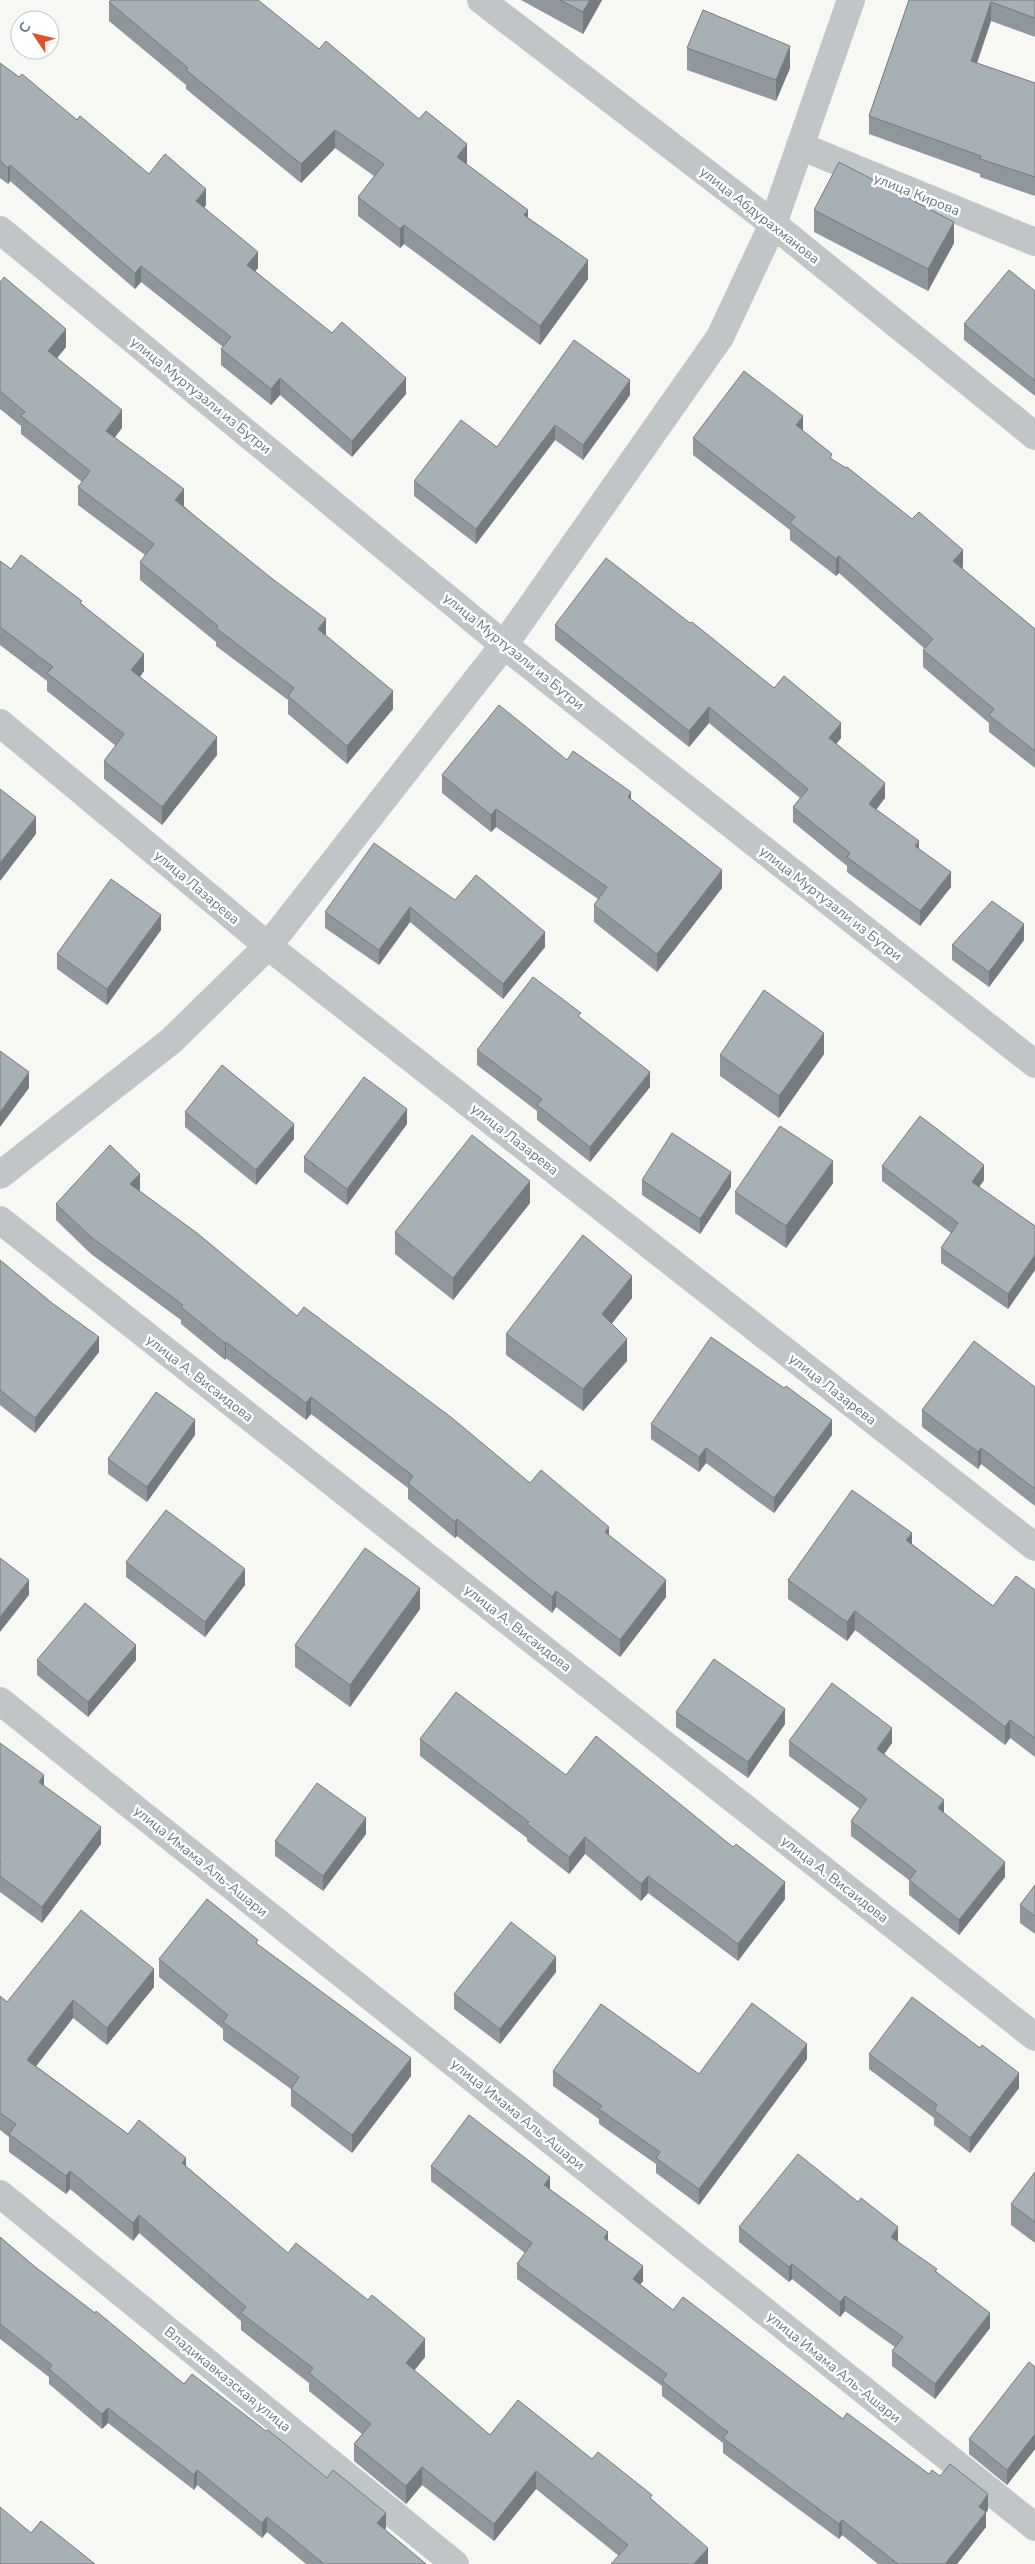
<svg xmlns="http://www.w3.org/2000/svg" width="1035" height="2564" font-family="'Nunito Sans',sans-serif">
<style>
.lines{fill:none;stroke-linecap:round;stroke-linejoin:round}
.street{stroke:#c0c5c8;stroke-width:28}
.wall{fill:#90979c}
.shaded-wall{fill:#757b7f}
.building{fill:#a7b0b5;stroke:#757b7f}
.labels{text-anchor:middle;stroke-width:5;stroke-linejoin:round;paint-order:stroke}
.street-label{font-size:14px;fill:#667885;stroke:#fff}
</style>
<rect width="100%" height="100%" fill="#f7f7f4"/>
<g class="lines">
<g class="street">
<polyline points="481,0 773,224 1035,436"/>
<polyline points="800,146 1035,242"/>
<polyline points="0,230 504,645 1035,1064"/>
<polyline points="0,723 268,946 1035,1547"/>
<polyline points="0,1175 171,1041 268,946 504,645 720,337 773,224 851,0"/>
<polyline points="0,1220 1035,2037"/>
<polyline points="0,1701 1035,2527"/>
<polyline points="0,2194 455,2564"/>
</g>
</g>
<g class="wall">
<polygon points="521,0 602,0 583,34"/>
<polygon points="909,0 1035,0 1035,37 991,21 977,63 1035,83 1035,196 980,177 980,174 869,134 869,116"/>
<polygon points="109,2 319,49 467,163 466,164 528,218 588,279 540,345 404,244 400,248 358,216 358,197 374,176 335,148 301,183 186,89 186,85 109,21"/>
<polygon points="687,48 790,68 776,101 687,70"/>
<polygon points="0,63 149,174 206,205 204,208 258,268 255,271 406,394 352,457 280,395 271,405 221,365 221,349 223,347 141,282 135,289 10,181 8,184 0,178"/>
<polygon points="814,210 954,243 928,291 814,232"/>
<polygon points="0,282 66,347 57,358 122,428 114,437 184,506 326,636 393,709 347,764 288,714 288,700 216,646 216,642 140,580 140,562 145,555 78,505 78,487 82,482 21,434 21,426 0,409"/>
<polygon points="1035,291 1035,396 964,340 964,324"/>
<polygon points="630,395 583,460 555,440 476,544 414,496 414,481 497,447"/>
<polygon points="803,431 832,459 963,567 962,568 1035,629 1035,768 989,732 989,723 923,667 923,650 925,649 839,573 836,576 790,540 790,530 693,455 693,438"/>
<polygon points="0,561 11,569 82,604 144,671 140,677 217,755 162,825 104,779 104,761 116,746 47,691 47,681 0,645"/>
<polygon points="555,625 774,688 841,738 836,744 885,798 876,809 919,849 951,887 920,926 847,872 847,866 793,822 793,807 800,798 709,723 689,747 555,640"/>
<polygon points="567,760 631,800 722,888 657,972 594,922 594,905 598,899 496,827 491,832 442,793 442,775"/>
<polygon points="455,900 545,947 503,999 410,922 379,965 325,928 325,912"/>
<polygon points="161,930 107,1005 57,969 57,954"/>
<polygon points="1024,940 989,987 952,960 952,945"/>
<polygon points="581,1018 650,1087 590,1162 537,1120 537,1111 477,1065 477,1050"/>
<polygon points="824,1054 779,1118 720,1076 720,1055"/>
<polygon points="185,1112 294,1139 256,1185 185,1127"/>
<polygon points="407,1124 347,1205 304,1172 304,1157"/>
<polygon points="882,1166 984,1180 979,1187 1035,1226 1035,1270 1008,1309 941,1263 941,1248 951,1233 882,1181"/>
<polygon points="642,1180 731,1187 700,1234 642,1195"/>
<polygon points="833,1183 786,1248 735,1213 735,1192"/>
<polygon points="140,1190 139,1191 297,1316 530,1483 609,1536 666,1597 620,1657 556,1607 552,1613 457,1536 455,1538 408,1499 408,1488 311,1414 306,1420 226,1358 225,1360 181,1324 181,1320 91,1254 56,1220 56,1204"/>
<polygon points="530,1203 453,1300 395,1254 395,1232"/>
<polygon points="0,1260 99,1352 35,1433 0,1405"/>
<polygon points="632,1298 611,1324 627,1361 583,1411 506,1355 506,1334"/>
<polygon points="1035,1387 1035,1506 981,1464 978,1469 922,1427 922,1410"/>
<polygon points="651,1424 832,1435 774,1513 706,1463 699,1472 651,1439"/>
<polygon points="195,1435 147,1502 108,1474 108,1459"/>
<polygon points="912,1544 993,1606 1035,1590 1035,1757 1010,1738 1005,1745 855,1630 847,1641 788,1599 788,1580"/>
<polygon points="126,1562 245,1585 205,1637 126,1577"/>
<polygon points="420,1609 350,1707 295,1667 295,1645"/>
<polygon points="37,1660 136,1660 88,1717 37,1675"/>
<polygon points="676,1712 785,1724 748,1778 676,1727"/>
<polygon points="420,1739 566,1775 785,1899 738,1961 648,1893 641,1901 585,1854 569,1874 527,1841 527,1838 420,1756"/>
<polygon points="789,1741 892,1743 884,1754 944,1813 1005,1877 959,1935 909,1895 909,1880 851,1836 851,1821 860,1809 789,1756"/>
<polygon points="0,1743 44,1786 101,1844 42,1923 0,1892"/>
<polygon points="366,1834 323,1891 275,1856 275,1841"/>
<polygon points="1035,1885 1035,1934 1020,1923 1020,1905"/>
<polygon points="258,1945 411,2076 352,2153 291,2106 291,2089 223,2040 223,2029 159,1977 159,1959"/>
<polygon points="556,1972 500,2044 454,2009 454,1994"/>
<polygon points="154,1987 107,2045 73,2018 36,2066 128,2134 186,2166 288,2253 425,2357 414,2370 490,2435 592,2459 652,2500 708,2564 619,2556 536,2489 494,2541 422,2485 406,2504 354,2461 354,2444 362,2434 309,2391 309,2383 241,2330 241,2321 139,2233 133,2241 70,2189 66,2194 9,2152 9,2137 0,2130 0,1996 7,2002"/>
<polygon points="869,2054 1019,2088 970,2153 934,2125 934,2118 869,2069"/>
<polygon points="807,2059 699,2205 656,2173 656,2164 599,2124 599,2119 553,2086 553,2071 699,2074"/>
<polygon points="431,2166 550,2189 608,2241 643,2281 640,2284 673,2310 929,2474 940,2476 988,2510 986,2512 986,2527 957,2564 878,2564 842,2535 839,2539 723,2453 723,2443 662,2396 662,2386 517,2279 517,2264 525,2253 431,2181"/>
<polygon points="1035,2172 1035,2243 1011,2225 1011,2204"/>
<polygon points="739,2227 898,2242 937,2272 990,2328 935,2399 892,2366 892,2351 895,2347 845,2311 840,2317 792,2279 789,2282 739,2242"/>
<polygon points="0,2237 34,2266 184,2384 386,2528 385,2530 426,2564 306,2564 267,2532 262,2538 197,2485 194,2490 108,2423 102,2429 49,2384 49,2377 0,2339"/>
<polygon points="1035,2367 1035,2449 1007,2485 969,2454 969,2439"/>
</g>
<g class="shaded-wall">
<polygon points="590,0 602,0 583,34 583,12"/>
<polygon points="991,2 991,21 971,80 971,61"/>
<polygon points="790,46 790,68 776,101 776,80"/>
<polygon points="335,130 335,148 301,183 301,164"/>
<polygon points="467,144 467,163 457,176 457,157"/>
<polygon points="10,165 10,181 8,184 8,168"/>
<polygon points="206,189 206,205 196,217 196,201"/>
<polygon points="528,210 528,229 524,215"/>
<polygon points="954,222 954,243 928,291 928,269"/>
<polygon points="404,225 404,244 400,248 400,229"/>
<polygon points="258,252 258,268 247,281 247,265"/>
<polygon points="588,260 588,279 540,345 540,326"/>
<polygon points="141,266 141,282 135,289 135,273"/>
<polygon points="66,329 66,347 48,369 48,351"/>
<polygon points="280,378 280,395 271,405 271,389"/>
<polygon points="406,378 406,394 352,457 352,441"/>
<polygon points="630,380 630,395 583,460 583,445"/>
<polygon points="122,410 122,428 106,449 106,431"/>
<polygon points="803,416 803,433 796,425"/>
<polygon points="555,425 555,440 476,544 476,529"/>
<polygon points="184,489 184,507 175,500"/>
<polygon points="963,550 963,567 953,578 953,561"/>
<polygon points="839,556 839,573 836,576 836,559"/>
<polygon points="326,619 326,637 318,629"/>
<polygon points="144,654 144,671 131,688 131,670"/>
<polygon points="393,691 393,709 347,764 347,746"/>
<polygon points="709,707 709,723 689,747 689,731"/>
<polygon points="841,723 841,738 829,753 829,738"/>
<polygon points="217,737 217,755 162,825 162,807"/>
<polygon points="885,783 885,798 869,819 869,804"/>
<polygon points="631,792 631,810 628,797"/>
<polygon points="496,809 496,827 491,832 491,815"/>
<polygon points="36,817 36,834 0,881 0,863"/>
<polygon points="919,841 919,856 915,846"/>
<polygon points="722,870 722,888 657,972 657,954"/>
<polygon points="951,872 951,887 920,926 920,911"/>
<polygon points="410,907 410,922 379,965 379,950"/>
<polygon points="161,915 161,930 107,1005 107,989"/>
<polygon points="1024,924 1024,940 989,987 989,972"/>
<polygon points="545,932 545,947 503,999 503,984"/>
<polygon points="824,1033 824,1054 779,1118 779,1096"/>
<polygon points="29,1072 29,1088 0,1127 0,1112"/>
<polygon points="650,1072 650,1087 590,1162 590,1147"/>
<polygon points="407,1109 407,1124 347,1205 347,1189"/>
<polygon points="294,1124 294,1139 256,1185 256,1170"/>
<polygon points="833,1161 833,1183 786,1248 786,1226"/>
<polygon points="984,1165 984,1180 972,1197 972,1182"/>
<polygon points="731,1172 731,1187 700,1234 700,1219"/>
<polygon points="140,1174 140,1190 130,1201 130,1184"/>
<polygon points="530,1181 530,1203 453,1300 453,1278"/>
<polygon points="1035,1255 1035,1270 1008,1309 1008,1294"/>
<polygon points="632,1276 632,1298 602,1336 602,1314"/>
<polygon points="99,1337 99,1352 35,1433 35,1418"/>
<polygon points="627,1339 627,1361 583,1411 583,1389"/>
<polygon points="226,1342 226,1358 225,1360 225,1343"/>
<polygon points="311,1397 311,1414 306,1420 306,1403"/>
<polygon points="195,1420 195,1435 147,1502 147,1487"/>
<polygon points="832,1420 832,1435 774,1513 774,1498"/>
<polygon points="706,1448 706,1463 699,1472 699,1457"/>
<polygon points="981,1448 981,1464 978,1469 978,1452"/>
<polygon points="457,1519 457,1536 455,1538 455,1522"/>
<polygon points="609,1527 609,1543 605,1532"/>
<polygon points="912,1533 912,1551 906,1540"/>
<polygon points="245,1569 245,1585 205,1637 205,1622"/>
<polygon points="29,1580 29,1595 0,1632 0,1617"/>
<polygon points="666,1580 666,1597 620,1657 620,1640"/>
<polygon points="420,1588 420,1609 350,1707 350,1685"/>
<polygon points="556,1591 556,1607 552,1613 552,1597"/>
<polygon points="855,1611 855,1630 847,1641 847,1622"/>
<polygon points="136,1645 136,1660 88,1717 88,1702"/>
<polygon points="785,1709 785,1724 748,1778 748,1762"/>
<polygon points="1010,1720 1010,1738 1005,1745 1005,1727"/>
<polygon points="892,1728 892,1743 877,1764 877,1749"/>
<polygon points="44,1775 44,1791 39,1782"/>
<polygon points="944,1800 944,1815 938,1808"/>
<polygon points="366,1818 366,1834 323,1891 323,1876"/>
<polygon points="101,1827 101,1844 42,1923 42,1907"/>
<polygon points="585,1837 585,1854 569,1874 569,1857"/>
<polygon points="1005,1862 1005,1877 959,1935 959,1920"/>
<polygon points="648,1876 648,1893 641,1901 641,1884"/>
<polygon points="785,1882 785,1899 738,1961 738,1944"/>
<polygon points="556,1957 556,1972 500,2044 500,2029"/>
<polygon points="154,1969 154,1987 107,2045 107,2028"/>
<polygon points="73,2000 73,2018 27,2078 27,2060"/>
<polygon points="807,2044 807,2059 699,2205 699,2189"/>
<polygon points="411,2058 411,2076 352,2153 352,2135"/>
<polygon points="1019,2073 1019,2088 970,2153 970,2138"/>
<polygon points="186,2158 186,2176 182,2163"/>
<polygon points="70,2171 70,2189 66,2194 66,2176"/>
<polygon points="550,2177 550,2192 544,2185"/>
<polygon points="139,2215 139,2233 133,2241 133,2223"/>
<polygon points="898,2227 898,2242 891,2237"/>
<polygon points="608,2232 608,2247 604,2238"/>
<polygon points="792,2264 792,2279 789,2282 789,2267"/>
<polygon points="643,2266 643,2281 633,2294 633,2279"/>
<polygon points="845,2296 845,2311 840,2317 840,2302"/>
<polygon points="990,2313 990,2328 935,2399 935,2384"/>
<polygon points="425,2339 425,2357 406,2381 406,2363"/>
<polygon points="108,2408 108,2423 102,2429 102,2414"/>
<polygon points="1035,2434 1035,2449 1007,2485 1007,2470"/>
<polygon points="422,2467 422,2485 406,2504 406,2486"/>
<polygon points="197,2470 197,2485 194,2490 194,2475"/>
<polygon points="536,2471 536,2489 494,2541 494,2524"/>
<polygon points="988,2494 988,2510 979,2522 979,2507"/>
<polygon points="986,2512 986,2527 957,2564 945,2564"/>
<polygon points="386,2513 386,2528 377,2538 377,2523"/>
<polygon points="267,2517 267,2532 262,2538 262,2523"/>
<polygon points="842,2520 842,2535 839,2539 839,2524"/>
<polygon points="708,2548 708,2564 694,2564"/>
</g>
<g class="building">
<polygon points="111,0 258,0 319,49 326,41 419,119 426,111 467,144 457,157 528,210 524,215 588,260 540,326 404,225 400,229 358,197 384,164 335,130 301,164 186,70 188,68 109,2"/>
<polygon points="560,0 590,0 583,12"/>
<polygon points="909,0 1035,0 1035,18 991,2 971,61 1035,83 1035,177 980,159 981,156 869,116"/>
<polygon points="703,10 790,46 776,80 687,48"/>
<polygon points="0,63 19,77 22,74 77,120 80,116 149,174 165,154 206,189 196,201 258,252 247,265 332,333 342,322 406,378 352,441 280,378 271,389 221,349 231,337 141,266 135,273 10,165 8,168 0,161"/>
<polygon points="839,162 954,222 928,269 814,210"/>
<polygon points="1009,270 1035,291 1035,381 964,324"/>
<polygon points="4,277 66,329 48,351 122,410 106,431 184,489 175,500 270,577 326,619 318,629 393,691 347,746 288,696 294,688 216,628 218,626 140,562 154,544 78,487 90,471 21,416 25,412 0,391 0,282"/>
<polygon points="574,340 630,380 583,445 555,425 476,529 414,481 461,420 497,447"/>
<polygon points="744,371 803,416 796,425 832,454 830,458 846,468 847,467 912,519 919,512 963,550 953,561 1035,629 1035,751 989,715 994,709 923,650 933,639 839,556 836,559 790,523 795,517 693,438"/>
<polygon points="21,555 82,601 80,603 144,654 131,670 217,737 162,807 104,761 124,734 47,673 53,667 0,627 0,561 11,569"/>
<polygon points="606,558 690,623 692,622 774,688 784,676 841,723 829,738 885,783 869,804 919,841 915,846 951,872 920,911 847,857 850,853 793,807 808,789 709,707 689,731 555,625"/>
<polygon points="499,705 567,760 573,751 631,792 628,797 722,870 657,954 594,905 607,887 496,809 491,815 442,775"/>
<polygon points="0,789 36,817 0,863"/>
<polygon points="374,843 455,900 476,875 545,932 503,984 410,907 379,950 325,912"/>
<polygon points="111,879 161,915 107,989 57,954"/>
<polygon points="992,901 1024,924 989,972 952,945"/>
<polygon points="533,977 581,1013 578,1016 650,1072 590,1147 537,1105 542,1099 477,1050"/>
<polygon points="764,990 824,1033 779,1096 720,1055"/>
<polygon points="0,1051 29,1072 0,1112"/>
<polygon points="222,1065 294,1124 256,1170 185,1112"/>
<polygon points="364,1077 407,1109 347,1189 304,1157"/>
<polygon points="920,1116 984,1165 972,1182 1035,1226 1035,1255 1008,1294 941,1248 958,1223 882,1166"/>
<polygon points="780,1126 833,1161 786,1226 735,1192"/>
<polygon points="672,1133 731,1172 700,1219 642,1180"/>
<polygon points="472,1135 530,1181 453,1278 395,1232"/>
<polygon points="110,1145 140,1174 130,1184 197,1233 297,1316 304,1307 452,1418 530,1483 541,1470 609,1527 605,1532 666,1580 620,1640 556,1591 552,1597 457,1519 455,1522 408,1483 413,1476 311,1397 306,1403 226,1342 225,1343 181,1307 183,1305 91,1237 56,1204"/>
<polygon points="583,1235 632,1276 602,1314 627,1339 583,1389 506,1334"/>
<polygon points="0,1260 52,1303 99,1337 35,1418 0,1390"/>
<polygon points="711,1337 784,1388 786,1386 832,1420 774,1498 706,1448 699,1457 651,1424"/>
<polygon points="974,1341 1035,1387 1035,1489 981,1448 978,1452 922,1410"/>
<polygon points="156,1392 195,1420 147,1487 108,1459"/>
<polygon points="852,1490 912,1533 906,1540 993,1606 1016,1576 1035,1590 1035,1738 1010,1720 1005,1727 855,1611 847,1622 788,1580"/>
<polygon points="166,1510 245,1569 205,1622 126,1562"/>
<polygon points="365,1548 420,1588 350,1685 295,1645"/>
<polygon points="0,1558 29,1580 0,1617"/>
<polygon points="85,1603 136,1645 88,1702 37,1660"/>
<polygon points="714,1659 785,1709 748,1762 676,1712"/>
<polygon points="832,1683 892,1728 877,1749 944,1800 938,1808 1005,1862 959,1920 909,1880 916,1871 851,1821 867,1799 789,1741"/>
<polygon points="456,1692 566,1775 596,1736 733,1847 736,1844 785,1882 738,1944 648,1876 641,1884 585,1837 569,1857 527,1824 529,1822 420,1739"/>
<polygon points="0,1743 44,1775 39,1782 101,1827 42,1907 0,1876 0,1863 1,1862 0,1861"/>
<polygon points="317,1783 366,1818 323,1876 275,1841"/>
<polygon points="1035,1885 1035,1916 1020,1905"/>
<polygon points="207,1899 258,1940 256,1943 411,2058 352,2135 291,2089 299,2077 223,2022 228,2015 159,1959"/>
<polygon points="81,1910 154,1969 107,2028 73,2000 27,2060 128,2134 139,2120 186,2158 182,2163 288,2253 296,2243 368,2300 372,2295 425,2339 406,2363 490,2435 518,2400 592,2459 598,2452 652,2495 650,2498 708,2548 694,2564 611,2564 628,2545 536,2471 494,2524 422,2467 406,2486 354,2444 371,2424 309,2373 313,2368 241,2313 246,2307 139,2215 133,2223 70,2171 66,2176 9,2134 16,2124 0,2113 0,1996 7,2002"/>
<polygon points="511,1922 556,1957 500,2029 454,1994"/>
<polygon points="912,1997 980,2048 982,2045 1019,2073 970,2138 934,2110 937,2105 869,2054"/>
<polygon points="752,2003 807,2044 699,2189 656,2158 660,2152 599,2109 602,2106 553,2071 601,2004 699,2074"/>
<polygon points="469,2115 550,2177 544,2185 608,2232 604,2238 643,2266 633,2279 673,2310 683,2297 843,2419 847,2413 929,2474 932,2470 940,2476 950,2464 988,2494 979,2507 986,2512 945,2564 898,2564 842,2520 839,2524 723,2438 728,2432 662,2381 667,2374 517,2264 532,2243 431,2166"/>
<polygon points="798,2154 858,2202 861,2198 898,2227 891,2237 937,2269 935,2271 990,2313 935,2384 892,2351 903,2337 845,2296 840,2302 792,2264 789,2267 739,2227"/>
<polygon points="1035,2172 1035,2222 1011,2204"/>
<polygon points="0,2237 34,2266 95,2313 96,2311 184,2384 192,2374 266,2431 268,2430 327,2478 333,2470 386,2513 377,2523 426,2564 324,2564 267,2517 262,2523 197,2470 194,2475 108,2408 102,2414 49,2369 52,2365 0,2324"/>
<polygon points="1029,2362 1035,2367 1035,2434 1007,2470 969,2439"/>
<polygon points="0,2507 31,2533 41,2521 95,2564 0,2564"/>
</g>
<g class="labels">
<g class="street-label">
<text transform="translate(917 194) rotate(22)" y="5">улица Кирова</text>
<text transform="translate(760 215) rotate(38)" y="5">улица Абдурахманова</text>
<text transform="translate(201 395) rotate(39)" y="5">улица Муртузали из Бутри</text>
<text transform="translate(514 651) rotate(39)" y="5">улица Муртузали из Бутри</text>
<text transform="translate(197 887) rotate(40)" y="5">улица Лазарева</text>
<text transform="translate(831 903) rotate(38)" y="5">улица Муртузали из Бутри</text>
<text transform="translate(515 1139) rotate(38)" y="5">улица Лазарева</text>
<text transform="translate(200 1378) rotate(38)" y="5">улица А. Висаидова</text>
<text transform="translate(833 1389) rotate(38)" y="5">улица Лазарева</text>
<text transform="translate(518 1628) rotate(38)" y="5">улица А. Висаидова</text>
<text transform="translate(201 1861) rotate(39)" y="5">улица Имама Аль-Ашари</text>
<text transform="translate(835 1879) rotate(38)" y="5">улица А. Висаидова</text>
<text transform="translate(518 2114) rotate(39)" y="5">улица Имама Аль-Ашари</text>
<text transform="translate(834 2367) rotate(39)" y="5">улица Имама Аль-Ашари</text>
<text transform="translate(228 2379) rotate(39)" y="5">Владикавказская улица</text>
</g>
</g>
<g transform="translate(35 35) rotate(305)"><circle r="24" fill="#ffffff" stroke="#c2c9ce"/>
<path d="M0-4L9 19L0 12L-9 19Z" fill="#e34f28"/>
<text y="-8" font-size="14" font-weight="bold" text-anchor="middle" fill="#667885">С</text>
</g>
</svg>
